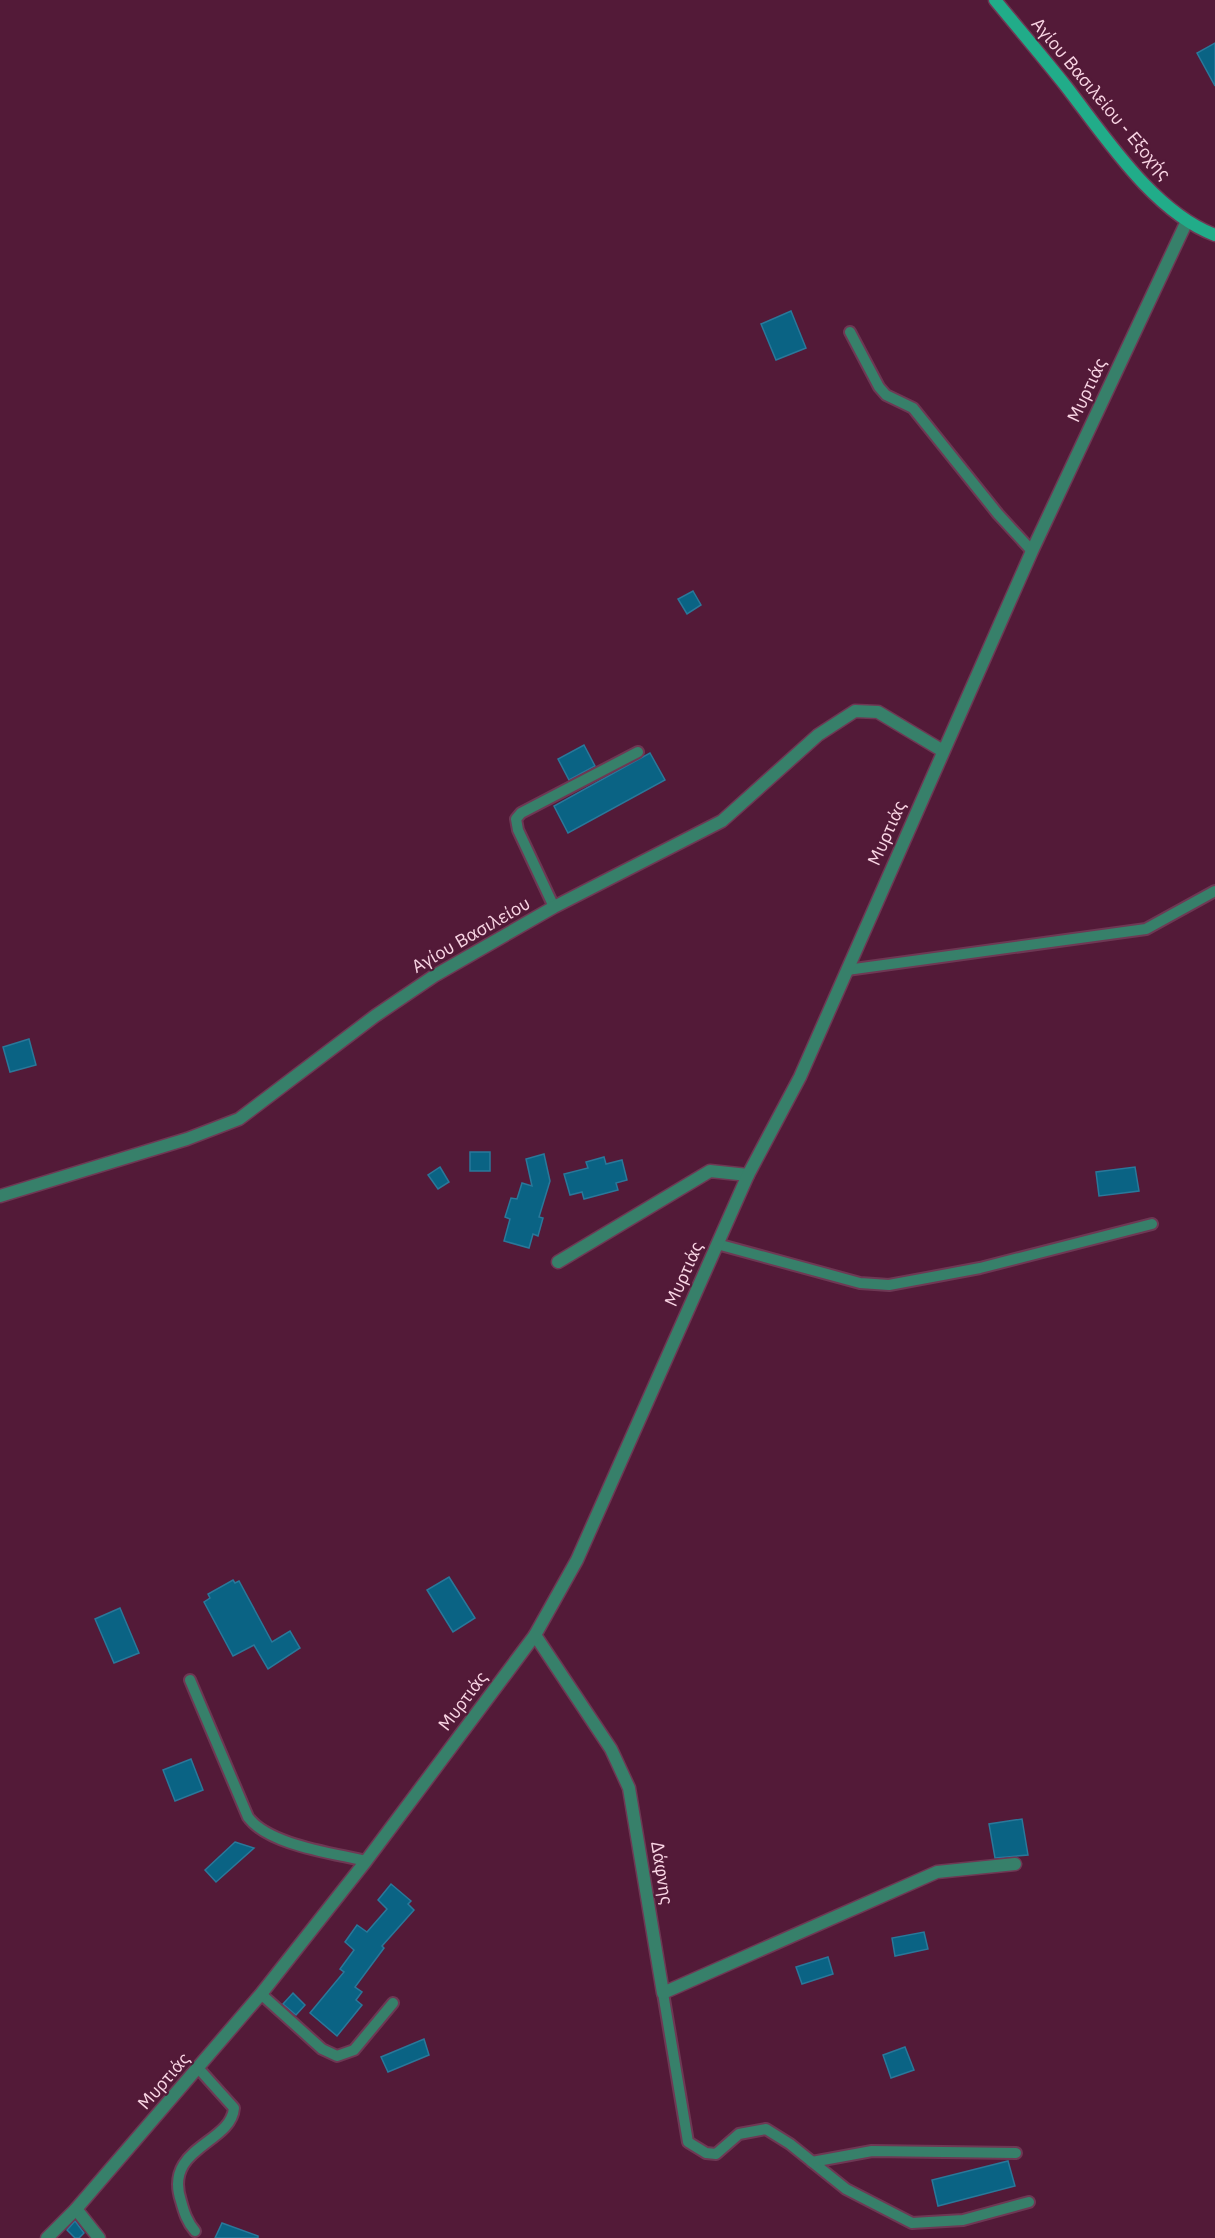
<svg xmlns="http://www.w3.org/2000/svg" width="1215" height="2238" font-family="'IBM Plex Sans',sans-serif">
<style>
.building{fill:#0a6384;stroke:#2a789a;stroke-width:1.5}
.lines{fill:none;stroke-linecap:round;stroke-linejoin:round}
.lane-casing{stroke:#6e3854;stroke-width:14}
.street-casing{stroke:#6e3854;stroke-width:15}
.secondary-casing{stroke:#6e3854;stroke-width:15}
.lane{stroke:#37806a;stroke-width:10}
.street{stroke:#37806a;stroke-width:12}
.secondary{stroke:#21ac89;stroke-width:12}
.labels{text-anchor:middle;stroke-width:4.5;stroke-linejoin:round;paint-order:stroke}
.street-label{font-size:18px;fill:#f9d5e4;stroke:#531a38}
</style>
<rect width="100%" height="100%" fill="#531a38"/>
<g class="building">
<polygon points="1215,43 1215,86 1197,53"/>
<polygon points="791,311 806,348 776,360 761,324"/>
<polygon points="693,591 701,605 687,614 678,599"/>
<polygon points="584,745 595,766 569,780 558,759"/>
<polygon points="650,753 665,780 568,833 554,806"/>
<polygon points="29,1039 36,1065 10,1072 3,1047"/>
<rect x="470" y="1152" width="20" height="19"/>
<polygon points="544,1154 550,1181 539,1217 543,1218 538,1236 533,1234 529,1248 504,1241 510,1219 505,1217 511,1198 517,1199 522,1183 532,1186 526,1159"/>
<polygon points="604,1157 606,1164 622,1160 627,1180 616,1183 618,1190 584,1199 582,1192 570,1195 564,1174 588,1168 586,1162"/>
<polygon points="440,1167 449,1182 438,1189 428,1175"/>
<polygon points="1135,1167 1139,1191 1099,1196 1096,1172"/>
<polygon points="449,1577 475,1618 453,1632 427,1590"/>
<polygon points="233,1580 235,1583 239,1581 272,1642 290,1631 300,1648 268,1669 254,1645 233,1656 204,1602 210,1598 208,1594"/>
<polygon points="120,1608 139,1653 114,1663 95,1619"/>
<polygon points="191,1759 203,1790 175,1801 163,1770"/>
<polygon points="1022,1819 1028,1855 995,1858 989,1824"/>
<polygon points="235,1842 254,1848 216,1882 205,1870"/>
<polygon points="391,1884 411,1901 408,1904 414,1910 382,1946 384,1948 355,1987 362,1992 356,2000 362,2005 337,2036 310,2013 344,1972 340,1969 354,1950 345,1942 357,1925 367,1932 387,1909 378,1900"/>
<polygon points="924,1932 928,1949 895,1956 892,1938"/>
<polygon points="828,1957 833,1974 802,1984 796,1967"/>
<polygon points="293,1993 305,2005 296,2015 283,2004"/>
<polygon points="424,2039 429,2055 388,2072 381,2057"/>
<polygon points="905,2047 914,2070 891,2078 883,2055"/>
<polygon points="1008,2161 1015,2186 938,2206 932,2180"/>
<polygon points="75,2221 84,2233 79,2238 75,2238 67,2230"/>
<polygon points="222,2223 258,2236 258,2238 215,2238"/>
</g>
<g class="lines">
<g class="lane-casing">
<g id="lane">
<polyline points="850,332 879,387 886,395 913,408 998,514 1032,551"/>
<polyline points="554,907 518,830 516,819 521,813 638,752"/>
<polyline points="847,970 1146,929 1215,891"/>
<polyline points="717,1244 860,1283 889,1285 980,1268 1152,1224"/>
<path d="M190,1680L248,1817C268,1845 333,1853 366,1861"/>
<polyline points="663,1993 688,2142 706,2153 716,2154 739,2134 766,2129 790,2144 846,2189 912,2223 963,2220 1029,2202"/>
<polyline points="261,1994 322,2049 337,2056 354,2050 393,2003"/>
<polyline points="812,2162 872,2151 1016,2153"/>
<path d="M195,2231C187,2222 184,2212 181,2201C163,2147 231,2144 234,2108L199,2069"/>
</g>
</g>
<g class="street-casing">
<g id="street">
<polyline points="0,1196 187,1139 239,1119 375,1016 434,976 554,907 722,821 818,735 855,711 878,712 943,751"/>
<polyline points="558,1262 710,1171 748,1175"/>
<polyline points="535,1635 611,1749 629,1788 663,1993 937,1872 1015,1864"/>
<polyline points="76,2209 99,2238"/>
<polyline points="47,2238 76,2209 261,1994 366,1861 535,1635 577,1560 748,1175 800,1077 1032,551 1187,221"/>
</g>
</g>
<g class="secondary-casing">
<path id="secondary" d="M995,0C1018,28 1042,56 1065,85C1104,135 1153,212 1215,235"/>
</g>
<use href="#lane" class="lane"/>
<use href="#street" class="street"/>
<use href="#secondary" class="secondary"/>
</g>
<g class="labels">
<g class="street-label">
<text transform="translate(1101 99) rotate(50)" y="6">Αγίου Βασιλείου - Εξοχής</text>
<text transform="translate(1087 390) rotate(-65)" y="6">Μυρτιάς</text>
<text transform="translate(887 833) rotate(-66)" y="6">Μυρτιάς</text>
<text transform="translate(471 935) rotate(-30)" y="6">Αγίου Βασιλείου</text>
<text transform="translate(684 1274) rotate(-66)" y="6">Μυρτιάς</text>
<text transform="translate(463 1701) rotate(-53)" y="6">Μυρτιάς</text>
<text transform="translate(662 1873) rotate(81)" y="6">Δάφνης</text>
<text transform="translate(164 2081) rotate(-49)" y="6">Μυρτιάς</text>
</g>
</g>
</svg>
